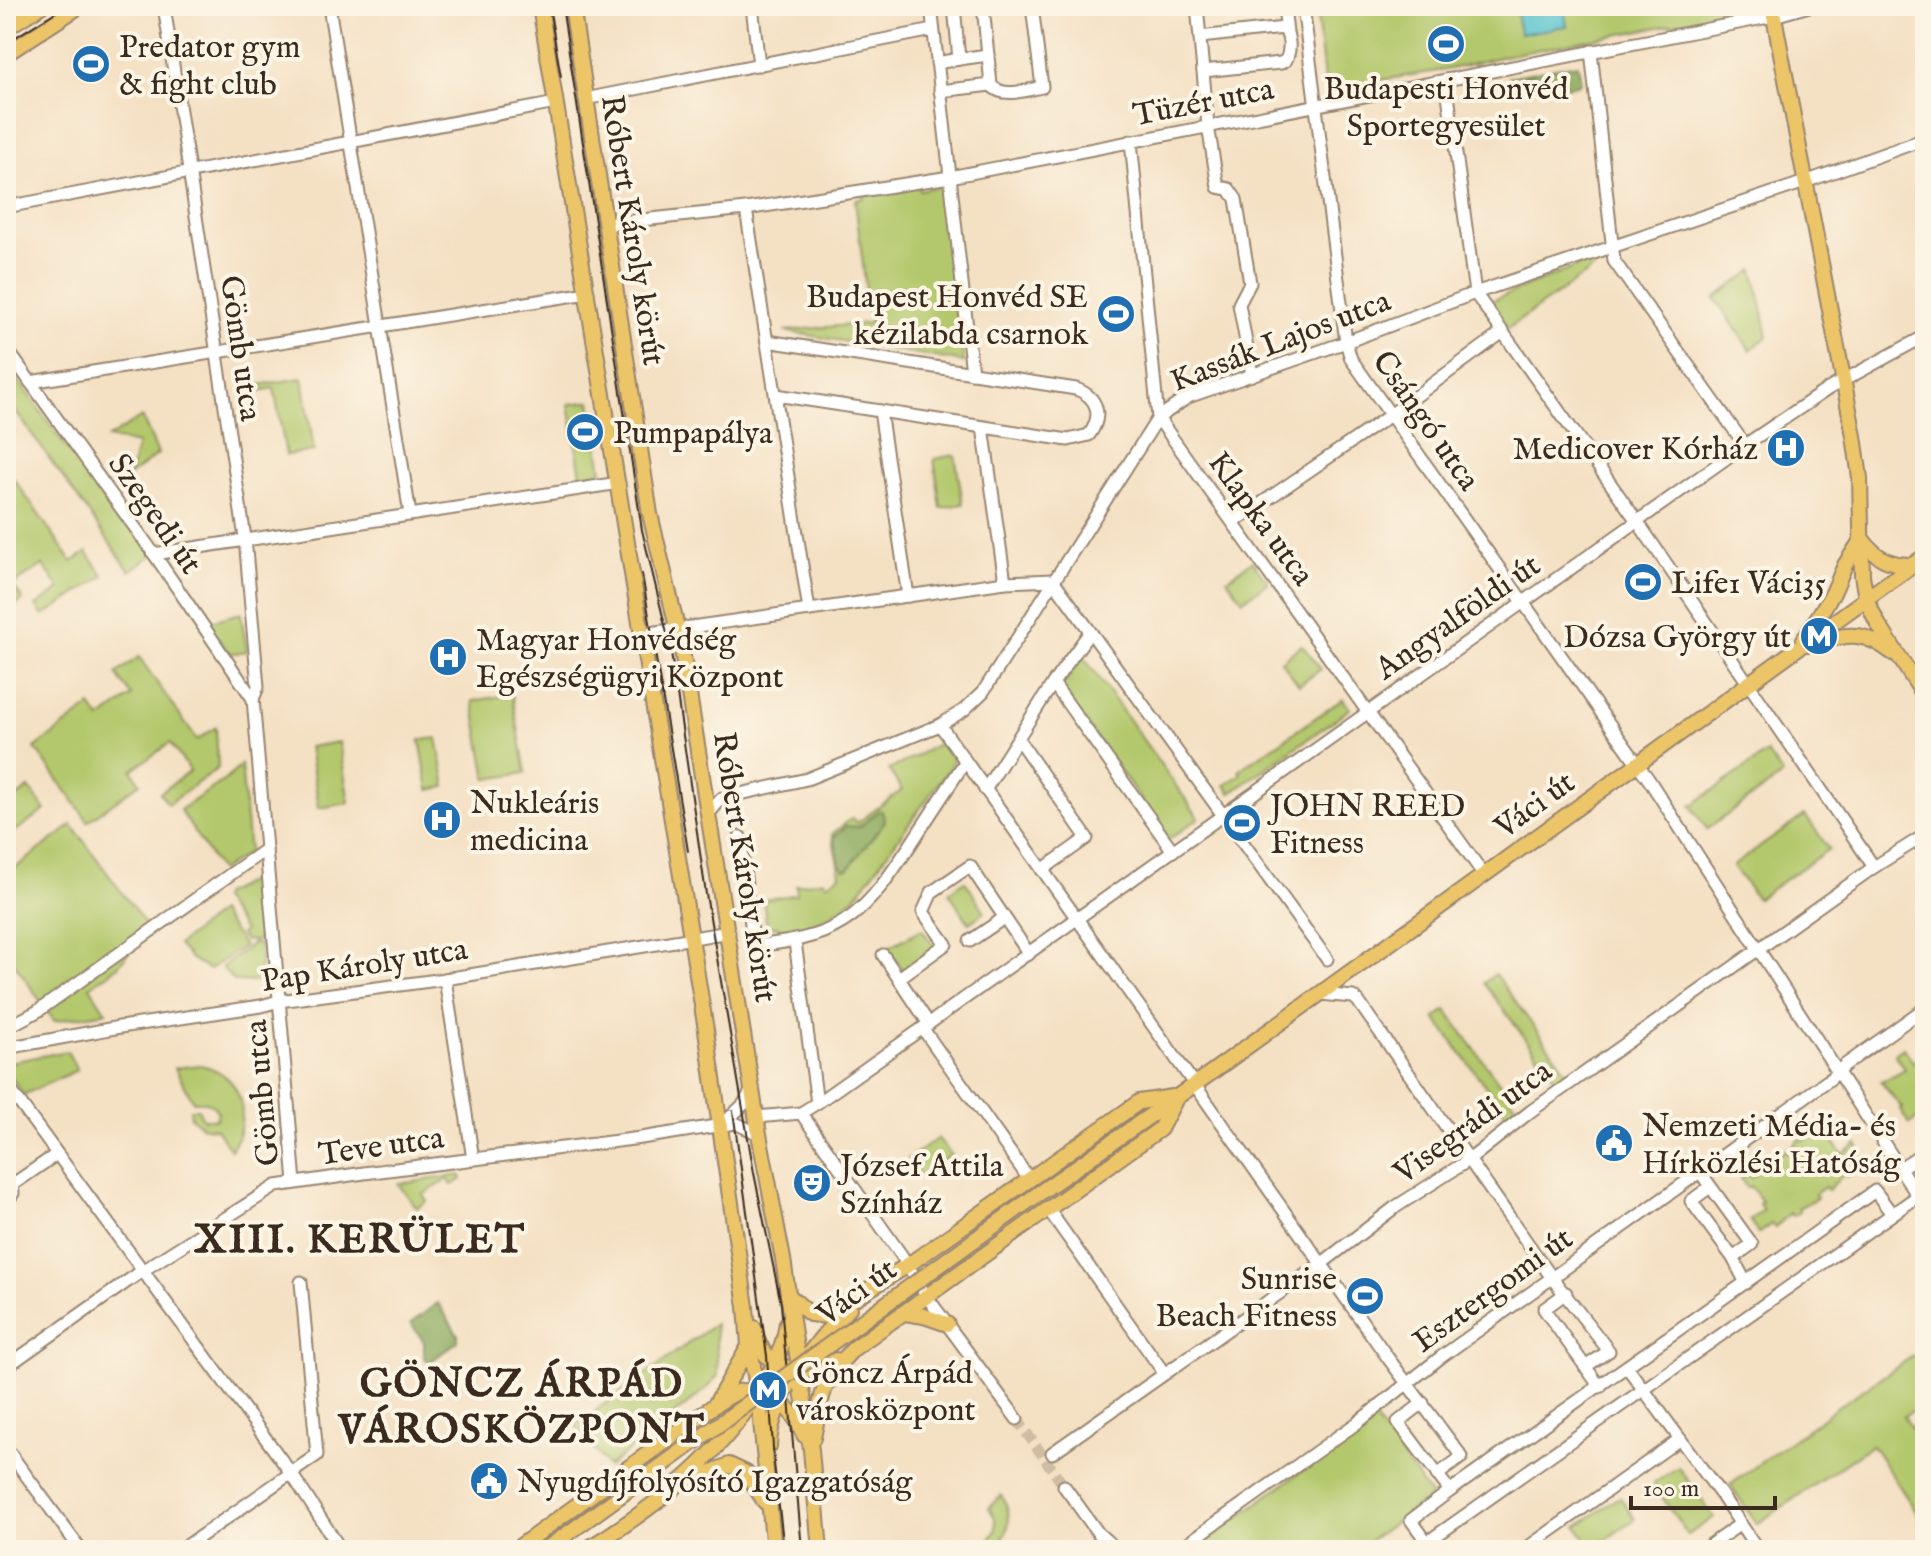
<svg xmlns="http://www.w3.org/2000/svg" width="1931" height="1556" font-family="'IM FELL English',serif">
<style>
.green{fill:#b3c86c;stroke:#777945;stroke-width:2}
.forest{fill:#8eac60;stroke:#646b3f;stroke-width:2}
.water{fill:#57c3d0;stroke:#497677;stroke-width:2}
.lines{fill:none;stroke-linecap:round;stroke-linejoin:round}
.minor-tunnel{stroke:#cfbca2;stroke-width:11;stroke-dasharray:11 5.5;stroke-linecap:butt}
.minor-casing{stroke:#988570;stroke-width:15}
.major-casing{stroke:#988570;stroke-width:18}
.minor{stroke:#fff;stroke-width:11}
.major{stroke:#ecc569;stroke-width:14}
.tram{stroke:#3b2a1e;stroke-width:2}
.major-bridge-casing{stroke:#988570;stroke-width:18;stroke-linecap:butt}
.major-bridge{stroke:#ecc569;stroke-width:14}
.labels{text-anchor:middle;stroke-width:8;stroke-linejoin:round;paint-order:stroke}
.poi-label{font-size:32px;fill:#3b2a1e;stroke:#fcf5e5;text-anchor:start}
.street-label{font-size:32px;fill:#3b2a1e;stroke:#fcf5e5}
.district-label{font-size:40px;font-weight:bold;letter-spacing:2px;fill:#3b2a1e;stroke:#fcf5e5}
</style>
<rect width="100%" height="100%" fill="#fcf5e5"/>
<filter id="ink" filterUnits="userSpaceOnUse"><feTurbulence type="fractalNoise" baseFrequency=".0125" numOctaves="2"/><feDisplacementMap in="SourceGraphic" scale="16" xChannelSelector="R" yChannelSelector="G"/><feConvolveMatrix kernelMatrix="1 2 1 2 8 2 1 2 1" color-interpolation-filters="sRGB"/></filter>
<filter id="wash" filterUnits="userSpaceOnUse"><feTurbulence type="fractalNoise" baseFrequency=".006" numOctaves="4" result="noise"/><feDisplacementMap in="SourceGraphic" scale="32" xChannelSelector="R" yChannelSelector="G"/><feGaussianBlur stdDeviation="1.8" result="paint"/><feColorMatrix in="noise" values="0 0 0 0 0 0 0 0 0 0 0 0 0 0 0 0 0 1.4 0 .05"/><feComposite in="paint" operator="in"/></filter>
<g filter="url(#wash)">
<rect width="100%" height="100%" fill="#f4e0c3"/>
<g class="green">
<polygon points="1316,6 1748,6 1749,10 1504,56 1450,69 1325,89"/>
<polygon points="918,185 919,190 941,186 964,362 784,331 870,323 855,200 863,198 863,195"/>
<polygon points="1597,258 1600,264 1503,332 1483,304"/>
<polygon points="1754,270 1768,336 1750,350 1715,298"/>
<polygon points="6,363 114,514 122,509 154,554 130,571 6,398"/>
<polygon points="303,378 314,451 286,455 274,388 259,391 258,385"/>
<polygon points="591,401 602,472 581,475 569,404"/>
<polygon points="142,417 158,454 129,476 138,444 108,438"/>
<polygon points="955,455 963,504 941,508 934,459"/>
<polygon points="14,479 72,562 87,552 104,576 43,616 36,606 60,589 43,565 13,585 23,600 6,612 6,485"/>
<polygon points="1252,561 1268,582 1243,600 1227,579"/>
<polygon points="241,613 247,651 229,654 207,622"/>
<polygon points="1302,645 1321,669 1299,685 1281,661"/>
<polygon points="1083,656 1199,818 1169,839 1061,688"/>
<polygon points="139,657 197,740 216,727 218,768 168,804 160,793 190,771 170,743 132,770 140,783 88,821 35,748 91,706 100,719 132,696 116,674"/>
<polygon points="512,694 526,773 487,779 473,701"/>
<polygon points="1343,699 1350,709 1231,793 1225,785 1241,774 1239,770"/>
<polygon points="437,738 446,787 429,790 420,740"/>
<polygon points="944,741 954,757 953,763 860,891 845,906 808,927 779,930 778,926 767,928 763,900 797,894 796,885 824,880 827,884 840,875 832,834 852,818 857,823 902,790 889,770"/>
<polygon points="339,742 349,803 319,808 309,747"/>
<polygon points="1767,753 1783,775 1707,829 1691,806"/>
<polygon points="241,765 249,852 220,871 180,810 229,777"/>
<polygon points="29,788 45,810 6,838 6,805"/>
<polygon points="1805,815 1829,849 1757,899 1733,866"/>
<polygon points="72,825 148,928 118,966 90,987 106,1012 54,1021 6,951 6,870 9,873"/>
<polygon points="252,880 258,884 260,940 245,941 240,934 244,931 221,899 223,894"/>
<polygon points="965,881 985,912 969,923 949,892"/>
<polygon points="219,912 244,946 209,970 190,958 178,945"/>
<polygon points="922,929 935,947 903,970 888,950 889,947"/>
<polygon points="253,943 259,944 261,982 233,981 222,967"/>
<polygon points="1495,974 1567,1072 1556,1080 1484,983"/>
<polygon points="1446,1010 1517,1107 1506,1114 1435,1018"/>
<polygon points="1903,1048 1913,1062 1925,1054 1925,1114 1909,1124 1900,1110 1902,1108 1881,1082 1905,1069 1895,1054"/>
<polygon points="67,1051 77,1070 23,1095 6,1069 11,1062"/>
<path d="M200,1065C243,1073 252,1116 231,1150L216,1129L201,1126L191,1117L190,1109H198L203,1119H216L218,1113C213,1102 204,1100 193,1101L175,1068Z"/>
<polygon points="1820,1124 1843,1154 1857,1144 1864,1157 1850,1168 1852,1173 1847,1177 1844,1174 1828,1190 1825,1187 1815,1194 1817,1198 1798,1208 1800,1212 1793,1216 1790,1213 1775,1228 1771,1224 1758,1234 1750,1220 1763,1210 1759,1204 1762,1201 1750,1186 1747,1188 1741,1179 1747,1174 1751,1178 1762,1169 1760,1166 1766,1162 1769,1165 1785,1150 1787,1152 1801,1138 1804,1141 1816,1131 1814,1128"/>
<polygon points="938,1138 951,1155 921,1177 908,1159"/>
<polygon points="460,1175 462,1179 452,1185 448,1179 423,1195 427,1201 417,1208 398,1184"/>
<polygon points="715,1324 718,1376 704,1391 608,1467 576,1425"/>
<polygon points="1925,1348 1925,1402 1904,1416 1925,1450 1925,1525 1872,1445 1757,1524 1730,1485 1839,1406"/>
<polygon points="1374,1418 1431,1496 1357,1550 1193,1550"/>
<polygon points="1678,1467 1714,1517 1688,1535 1653,1484"/>
<path d="M1001,1495C1014,1515 1011,1539 989,1550L986,1544L996,1530L995,1518L989,1508Z"/>
<polygon points="1620,1497 1635,1519 1592,1549 1577,1526"/>
</g>
<g class="forest">
<polygon points="1578,64 1581,82 1577,85 1549,89 1545,84 1515,88 1509,77"/>
<polygon points="879,811 882,811 885,821 848,869 844,869 840,865 834,837 846,826 859,827"/>
<polygon points="438,1303 458,1335 458,1341 430,1362 424,1358 424,1342 411,1323"/>
</g>
<polygon class="water" points="1515,6 1564,6 1567,26 1520,34"/>
</g>
<g filter="url(#ink)">
<g class="lines">
<polyline class="minor-tunnel" points="1017,1419 1064,1486"/>
<g class="minor-casing">
<g id="minor">
<polyline points="164,6 245,538 258,687 253,699"/>
<polyline points="329,6 410,514"/>
<polyline points="752,6 759,65"/>
<polyline points="931,6 972,373"/>
<path d="M983,6L991,85C1003,99 1026,90 1042,87L1032,6"/>
<polyline points="1197,6 1208,126 1218,187 1229,189 1236,199 1250,283 1239,304 1252,375"/>
<polyline points="1284,6 1287,33"/>
<polyline points="1303,6 1346,342 1351,359 1649,780 1925,1207"/>
<path d="M1200,37L1284,28C1290,37 1291,50 1286,60L1281,63L1203,71"/>
<polyline points="1591,51 1614,261 1745,445"/>
<polyline points="959,59 988,55"/>
<polyline points="937,63 959,59 954,6"/>
<polyline points="1446,80 1475,293 1637,521 1874,867"/>
<polyline points="940,91 991,85"/>
<polyline points="585,99 933,30"/>
<polyline points="1131,141 1158,418 1484,875"/>
<polyline points="6,207 556,103"/>
<polyline points="746,209 809,610"/>
<polyline points="606,229 613,223 746,209 950,177 1774,16 1809,6"/>
<path d="M767,341L1076,389C1098,397 1103,416 1089,435L1068,440L776,395"/>
<polyline points="6,348 154,554 253,699 295,1183"/>
<polyline points="30,382 588,293"/>
<polyline points="880,411 908,596"/>
<polyline points="983,427 1005,582"/>
<polyline points="1234,522 1389,416 1503,332"/>
<polyline points="154,554 619,483"/>
<polyline points="642,634 1005,582 1053,580 1327,959"/>
<polyline points="1053,683 1173,851"/>
<polyline points="940,725 1388,1358 1462,1457 1437,1475"/>
<polyline points="1018,739 1087,838 1042,870"/>
<polyline points="985,790 1053,683 1090,632"/>
<polyline points="710,812 722,798 807,779 940,725 964,710 983,692 1158,418 1188,397 1346,342 1475,293 1805,182 1925,139"/>
<path d="M740,837L753,940L761,945C846,937 866,911 911,844C929,816 947,789 965,762"/>
<polyline points="970,941 1004,918"/>
<polyline points="795,942 817,1103"/>
<polyline points="883,955 929,1024"/>
<polyline points="899,978 946,944 923,912 932,892 970,866 1029,954"/>
<polyline points="445,979 473,1159"/>
<polyline points="1320,994 1353,997 1358,1001 1552,1278 1609,1351 1585,1367"/>
<polyline points="6,1028 38,1011 266,849"/>
<polyline points="923,1029 1029,1179"/>
<polyline points="6,1048 120,1027 261,1006 279,1001 445,979 729,932"/>
<polyline points="6,1084 291,1473 341,1550"/>
<polyline points="801,1113 902,1256 927,1297 1017,1419"/>
<polyline points="757,1117 801,1113 817,1103 1745,445 1828,389 1925,336"/>
<polyline points="721,1126 743,1105 753,1088"/>
<polyline points="1900,1168 1925,1152"/>
<polyline points="1700,1172 1752,1244 1733,1258"/>
<polyline points="1710,1187 1691,1201 1733,1258 1746,1283"/>
<polyline points="6,1189 57,1154"/>
<polyline points="6,1204 13,1193 12,1186"/>
<polyline points="1048,1209 1164,1373"/>
<polyline points="1566,1293 1544,1309 1600,1387"/>
<polyline points="6,1367 142,1271 276,1186 364,1173 641,1138 735,1123 759,1134"/>
<polyline points="1627,1367 1722,1496 1758,1550"/>
<polyline points="1423,1403 1398,1422 1450,1491"/>
<polyline points="6,1448 81,1550"/>
<polyline points="1052,1453 1321,1264 1394,1208 1469,1160 1531,1111 1874,867 1925,835"/>
<polyline points="1064,1486 1098,1533 1117,1550"/>
<polyline points="1427,1542 1411,1520 1450,1491 1875,1191 1892,1214"/>
<polyline points="181,1550 317,1455 301,1282"/>
<polyline points="1178,1550 1357,1423 1441,1357 1830,1079 1845,1065 1925,1008"/>
<polyline points="1416,1550 1918,1196"/>
<polyline points="1524,1550 1680,1439"/>
<polyline points="1703,1550 1739,1525"/>
</g>
</g>
<g class="major-casing">
<g id="major">
<polyline points="540,6 706,1030 746,1307 749,1346 715,1405"/>
<polyline points="572,6 650,514 681,644 759,1134 783,1259 811,1450 820,1550"/>
<polyline points="1772,6 1854,436 1860,478 1862,575 1866,599 1878,624 1925,697"/>
<polyline points="6,28 41,6"/>
<polyline points="6,54 80,6"/>
<path d="M1862,539C1876,558 1889,565 1913,565"/>
<polyline points="1804,639 1833,593 1845,565 1862,539"/>
<path d="M1808,644C1845,636 1859,627 1893,653"/>
<polyline points="1045,1189 1194,1085 1925,556"/>
<polyline points="788,1295 810,1314 826,1316 908,1265 1139,1102 1173,1097"/>
<polyline points="905,1313 924,1316 947,1324"/>
<path d="M754,1328C757,1338 760,1350 768,1357C788,1375 817,1373 836,1360"/>
<polyline points="749,1344 758,1392 774,1550"/>
<path d="M813,1438C822,1394 821,1382 853,1349L1160,1129L1175,1100"/>
<path d="M769,1446C770,1399 815,1341 849,1308"/>
<polyline points="687,1482 729,1465 746,1473 765,1502"/>
<path d="M515,1550L715,1405C722,1401 731,1394 738,1392C769,1385 794,1409 804,1435"/>
<path d="M586,1550C652,1509 713,1463 755,1397C770,1374 783,1351 787,1323"/>
</g>
</g>
<use href="#minor" class="minor"/>
<use href="#major" class="major"/>
<g class="tram">
<polyline points="549,6 561,77"/>
<polyline points="562,6 642,530 670,646 706,894 754,1173 781,1304 802,1550"/>
<polyline points="6,43 65,6"/>
<polyline points="642,574 688,851"/>
<polyline points="733,1111 767,1356 774,1463 784,1550"/>
</g>
<g class="major-bridge-casing">
<polyline id="major-bridge" points="545,1550 1045,1189"/>
</g>
<use href="#major-bridge" class="major-bridge"/>
</g>
</g>
<defs>
<g id="stadium-disc" transform="scale(2)"><circle r="9.5" fill="#1f6fb2" stroke="#fcf5e5"/><path d="M0-5a6.5 5 0 1 0 0 10a6.5 5 0 1 0 0-10ZM-3.5-1.8h7v3.6h-7Z" fill="#fff"/></g>
<g id="hospital-disc" transform="scale(2)"><circle r="9.5" fill="#1f6fb2" stroke="#fcf5e5"/><path d="M-5-5h3v3.5h4V-5h3V5h-3V1.5h-4V5h-3Z" fill="#fff"/></g>
<g id="metro-disc" transform="scale(2)"><circle r="9.5" fill="#1f6fb2" stroke="#fcf5e5"/><path d="M-5.5 5V-5H-3L0 0L3-5H5.5V5H3V-.5L0 4L-3-.5V5Z" fill="#fff"/></g>
<g id="civic-disc" transform="scale(2)"><circle r="9.5" fill="#1f6fb2" stroke="#fcf5e5"/><path d="M-.6-6.5H3V-4.5H.6V-3L4-1V1h2V6H-6V1h2V-1L-.6-3ZM-1.2 2.5V6h2.4V2.5Z" fill="#fff"/></g>
<g id="theatre-disc" transform="scale(2)"><circle r="9.5" fill="#1f6fb2" stroke="#fcf5e5"/><path d="M-5-5.5Q0-4 5-5.5V0Q5 5 0 6Q-5 5-5 0ZM-3.3-2.5H-1v1.5H-3.3ZM1-2.5H3.3v1.5H1ZM-2.8 1Q0 5.5 2.8 1Z" fill="#fff"/></g>
</defs>
<g fill-rule="evenodd">
<use href="#stadium-disc" x="1446" y="44"/>
<use href="#stadium-disc" x="91" y="64"/>
<use href="#stadium-disc" x="1116" y="314"/>
<use href="#stadium-disc" x="585" y="432"/>
<use href="#hospital-disc" x="1786" y="448"/>
<use href="#stadium-disc" x="1643" y="582"/>
<use href="#metro-disc" x="1819" y="636"/>
<use href="#hospital-disc" x="448" y="657"/>
<use href="#hospital-disc" x="442" y="820"/>
<use href="#stadium-disc" x="1242" y="823"/>
<use href="#civic-disc" x="1614" y="1143"/>
<use href="#theatre-disc" x="812" y="1183"/>
<use href="#stadium-disc" x="1365" y="1296"/>
<use href="#metro-disc" x="768" y="1390"/>
<use href="#civic-disc" x="489" y="1481"/>
</g>
<g class="labels">
<g class="poi-label">
<text x="119" y="57">Predator gym<tspan x="119" dy="37">&amp; fight club</tspan></text>
<text x="1446" y="99" text-anchor="middle">Budapesti Honvéd<tspan x="1446" dy="37">Sportegyesület</tspan></text>
<text x="1088" y="307" text-anchor="end">Budapest Honvéd SE<tspan x="1088" dy="37">kézilabda csarnok</tspan></text>
<text x="613" y="443">Pumpapálya</text>
<text x="1758" y="459" text-anchor="end">Medicover Kórház</text>
<text x="1671" y="593">Life1 Váci35</text>
<text x="1791" y="647" text-anchor="end">Dózsa György út</text>
<text x="476" y="650">Magyar Honvédség<tspan x="476" dy="37">Egészségügyi Központ</tspan></text>
<text x="470" y="813">Nukleáris<tspan x="470" dy="37">medicina</tspan></text>
<text x="1270" y="816">JOHN REED<tspan x="1270" dy="37">Fitness</tspan></text>
<text x="1642" y="1136">Nemzeti Média- és<tspan x="1642" dy="37">Hírközlési Hatóság</tspan></text>
<text x="840" y="1176">József Attila<tspan x="840" dy="37">Színház</tspan></text>
<text x="1337" y="1289" text-anchor="end">Sunrise<tspan x="1337" dy="37">Beach Fitness</tspan></text>
<text x="796" y="1383">Göncz Árpád<tspan x="796" dy="37">városközpont</tspan></text>
<text x="517" y="1492">Nyugdíjfolyósító Igazgatóság</text>
</g>
<g class="street-label">
<text transform="translate(1203 101) rotate(-11)" y="11">Tüzér utca</text>
<text transform="translate(634 230) rotate(81)" y="11">Róbert Károly körút</text>
<text transform="translate(1280 340) rotate(-21)" y="11">Kassák Lajos utca</text>
<text transform="translate(242 348) rotate(82)" y="11">Gömb utca</text>
<text transform="translate(1427 420) rotate(55)" y="11">Csángó utca</text>
<text transform="translate(156 513) rotate(55)" y="11">Szegedi út</text>
<text transform="translate(1262 518) rotate(54)" y="11">Klapka utca</text>
<text transform="translate(1457 616) rotate(-35)" y="11">Angyalföldi út</text>
<text transform="translate(1534 804) rotate(-36)" y="11">Váci út</text>
<text transform="translate(746 867) rotate(81)" y="11">Róbert Károly körút</text>
<text transform="translate(364 964) rotate(-9)" y="11">Pap Károly utca</text>
<text transform="translate(261 1093) rotate(-95)" y="11">Gömb utca</text>
<text transform="translate(1472 1121) rotate(-36)" y="11">Visegrádi utca</text>
<text transform="translate(381 1145) rotate(-8)" y="11">Teve utca</text>
<text transform="translate(1492 1289) rotate(-36)" y="11">Esztergomi út</text>
<text transform="translate(856 1291) rotate(-36)" y="11">Váci út</text>
</g>
<g class="district-label">
<text x="360" y="1252">XIII. KERÜLET</text>
<text x="522" y="1396">GÖNCZ ÁRPÁD<tspan x="522" dy="46">VÁROSKÖZPONT</tspan></text>
</g>
</g>
<rect width="1931" height="1556" fill="none" stroke="#fcf5e5" stroke-width="32"/>
<path d="M1631 1496v12h144v-12" fill="none" stroke="#3b2a1e" stroke-width="4"/>
<text x="1643" y="1496" font-size="24" fill="#3b2a1e" stroke="#fcf5e5" stroke-width="6" paint-order="stroke">100 m</text>
</svg>
